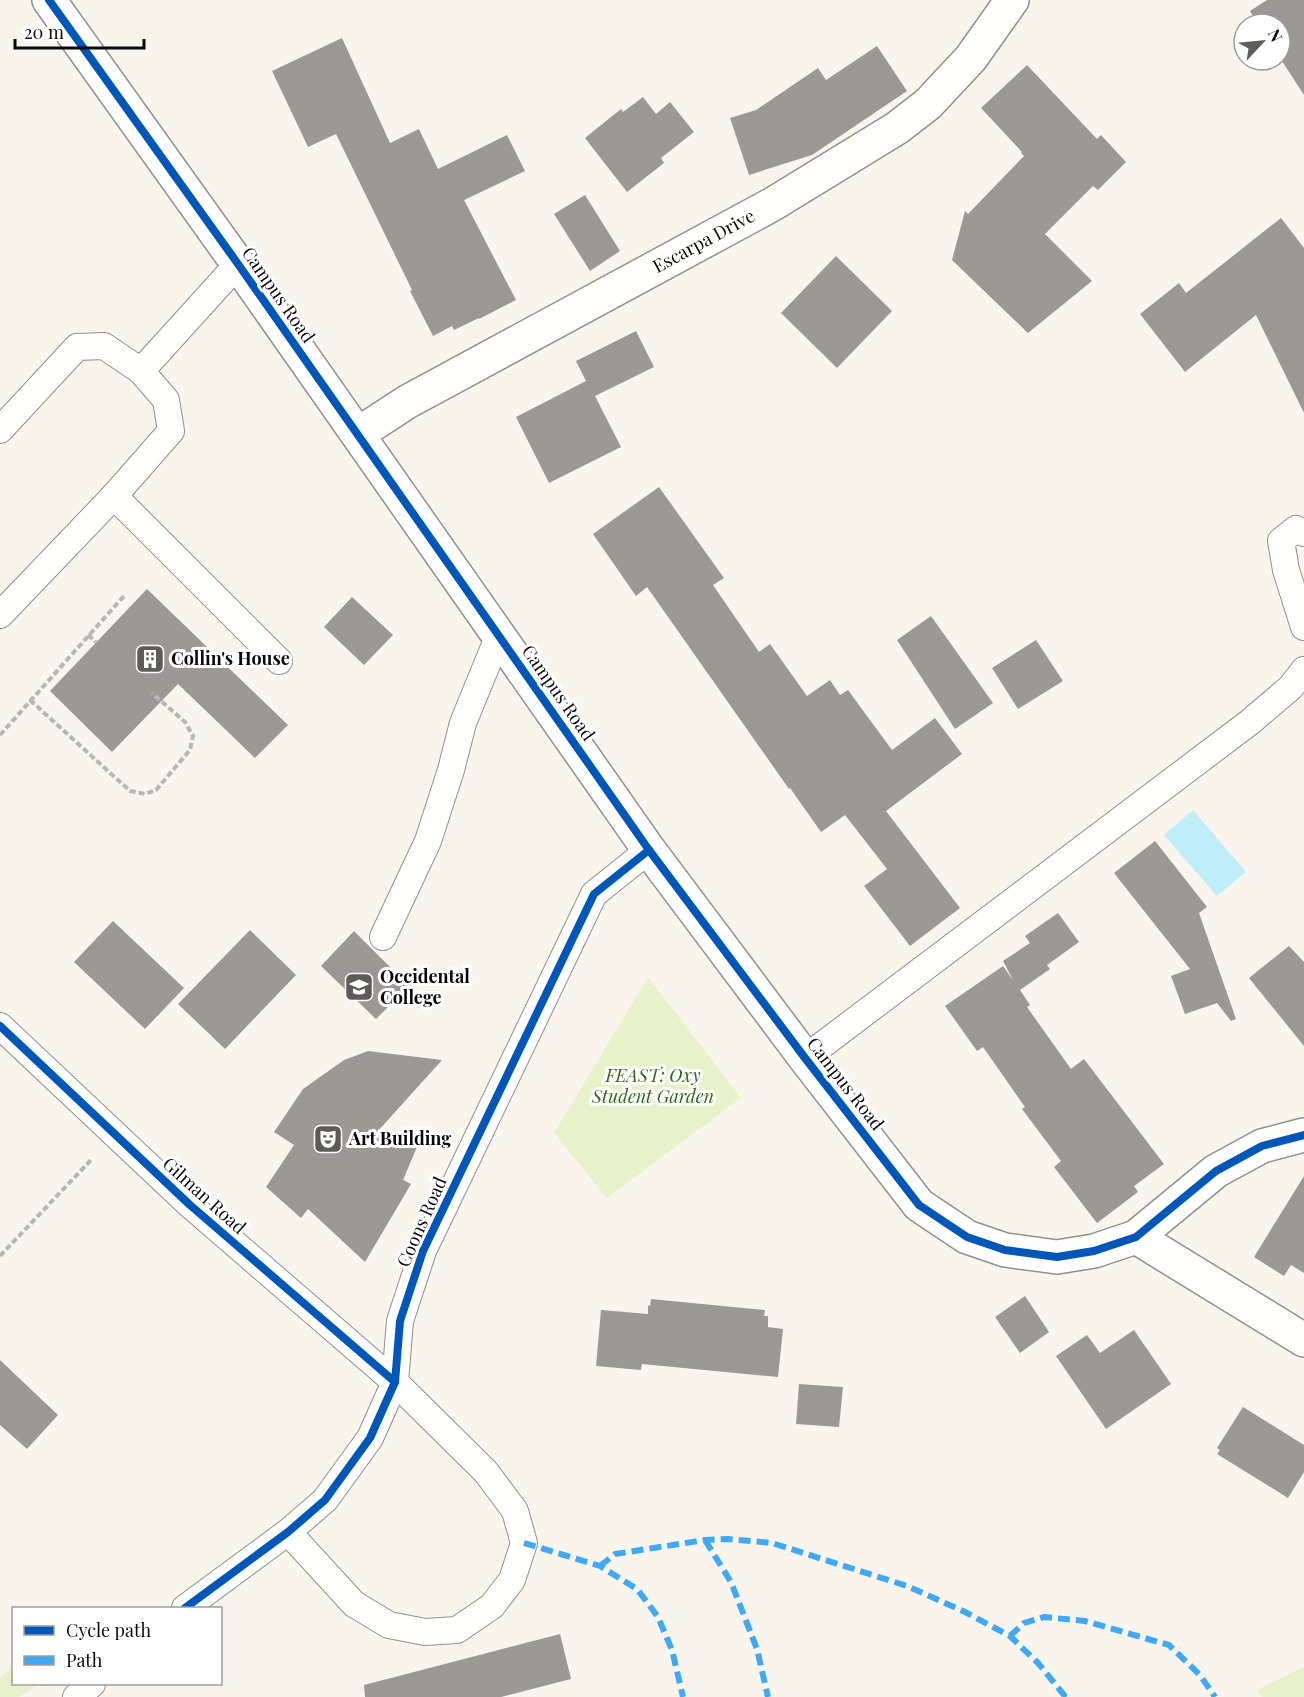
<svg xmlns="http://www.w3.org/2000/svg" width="1304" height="1697" font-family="'Playfair Display',serif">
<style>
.green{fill:#e7f1ca}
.water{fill:#bfedf8}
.building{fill:#9c9894}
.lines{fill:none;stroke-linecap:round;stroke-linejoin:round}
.lane-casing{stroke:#92908c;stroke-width:28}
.street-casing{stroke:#92908c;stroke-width:36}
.path{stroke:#b7b6b5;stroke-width:4;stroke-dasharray:6 3;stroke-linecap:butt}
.lane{stroke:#fefefc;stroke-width:26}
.street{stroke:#fefefc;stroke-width:33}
.quiet{stroke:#3fa9f5;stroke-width:6;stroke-dasharray:12 6;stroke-linecap:butt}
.cycleway-casing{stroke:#fff;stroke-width:11}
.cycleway{stroke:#0057b8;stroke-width:8}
.labels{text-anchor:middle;stroke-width:6;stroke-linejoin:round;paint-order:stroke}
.street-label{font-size:18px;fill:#0a0a0a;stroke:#fff}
.poi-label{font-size:18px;font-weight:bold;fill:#0a0a0a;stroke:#fff;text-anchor:start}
.park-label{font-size:18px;font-style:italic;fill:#336716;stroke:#fff}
</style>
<rect width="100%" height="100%" fill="#f9f5ed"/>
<g class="green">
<polygon points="648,977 741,1098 607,1198 554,1133"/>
<polygon points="13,1666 14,1684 38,1684 19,1697 0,1697 0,1677"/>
<polygon points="1304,1667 1304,1697 1262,1697 1257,1690"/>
</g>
<polygon class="water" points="1193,810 1246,872 1217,896 1164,835"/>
<g class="building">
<polygon points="1267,0 1304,0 1304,95 1280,58 1280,24 1258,24 1250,11"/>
<polygon points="342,38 390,143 419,129 438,169 507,135 525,171 464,200 516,300 479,319 479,318 454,330 452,326 433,336 410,291 412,290 336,134 308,147 272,71"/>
<polygon points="877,46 907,91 812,155 749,175 730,118 756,110 818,68 826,80"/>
<polygon points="1027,65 1097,139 1101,135 1126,162 1098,190 1093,186 1045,234 1092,281 1028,333 952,260 965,211 968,214 1024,156 1021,153 1022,152 981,108"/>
<polygon points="643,97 656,114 670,102 694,132 661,158 664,163 627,192 585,138 621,109 623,112"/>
<polygon points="585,195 620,251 590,271 554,214"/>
<polygon points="1281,218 1304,248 1304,413 1256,315 1185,372 1140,314 1179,283 1186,293"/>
<polygon points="836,256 892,311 837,368 781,313"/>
<polygon points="636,331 654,367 595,396 621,447 549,483 516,417 586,381 576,361"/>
<polygon points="659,487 724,578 713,585 759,652 770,644 807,696 830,680 840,695 848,690 892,750 935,718 962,754 886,811 960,908 910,946 864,886 887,869 845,815 821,832 790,788 789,789 647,587 636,596 593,534"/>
<polygon points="147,589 288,725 255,758 178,684 112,752 50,691"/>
<polygon points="352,597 393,635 364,665 324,627"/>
<polygon points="931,616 993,703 955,729 897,640"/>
<polygon points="1036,640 1063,681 1018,709 992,668"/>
<polygon points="1155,841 1207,907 1199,913 1236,1019 1231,1021 1217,1003 1185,1014 1171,976 1190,969 1114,873"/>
<polygon points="1058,913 1079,942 1047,965 1050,969 1020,990 1030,1005 1027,1007 1071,1069 1084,1059 1164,1164 1134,1186 1138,1192 1097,1223 1054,1167 1061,1161 1022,1109 1025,1107 983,1047 977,1051 945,1006 1003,966 1013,980 1003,961 1030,943 1025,936"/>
<polygon points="113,921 184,988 145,1029 74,962"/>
<polygon points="250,930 296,975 225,1049 178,1004"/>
<polygon points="354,931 409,986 376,1019 321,966"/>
<polygon points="1289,946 1304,962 1304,1046 1249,978"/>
<polygon points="368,1051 442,1060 378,1131 417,1147 403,1180 411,1184 365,1262 308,1209 301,1218 266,1187 294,1145 274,1132 303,1089 344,1060"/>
<polygon points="1304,1176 1304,1273 1291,1265 1284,1276 1254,1257"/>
<polygon points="1025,1296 1049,1332 1020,1353 995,1317"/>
<polygon points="651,1299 765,1310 764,1316 768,1316 768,1327 783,1329 778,1377 642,1364 641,1370 596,1366 601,1310 648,1314 648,1305 650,1306"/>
<polygon points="1134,1330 1171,1384 1106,1429 1056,1356 1087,1335 1100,1353"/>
<polygon points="0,1360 58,1415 27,1449 0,1425"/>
<polygon points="799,1384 843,1387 839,1427 796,1424"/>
<polygon points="1243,1407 1304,1445 1304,1472 1288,1498 1217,1454 1220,1450 1217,1448"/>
<polygon points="560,1634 571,1679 501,1697 365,1697 364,1685"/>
</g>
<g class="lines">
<g class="lane-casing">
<g id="lane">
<polyline points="141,371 238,264"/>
<polyline points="0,430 77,347 104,346 141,371 166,400 171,431 114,496 0,615"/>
<polyline points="114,496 279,661"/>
<polyline points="1304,533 1296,529 1281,541 1286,570 1304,627"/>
<polyline points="383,937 428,841 451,770 463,723 499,635"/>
<polyline points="0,1026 190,1205 395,1382 486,1472 515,1511 524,1543 512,1580 492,1606 457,1630 425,1632 389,1625 354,1604 288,1532"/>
<polyline points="805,1058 1250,722 1291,687 1304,670"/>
<polyline points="185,1608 288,1532 325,1500 370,1438 395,1382 400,1321 423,1251 594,894 649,850"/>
<polyline points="76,1697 92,1684"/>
</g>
</g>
<g class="street-casing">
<g id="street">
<polyline points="49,0 238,264 649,850 805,1058 919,1205 967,1237 1005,1250 1057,1257 1094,1251 1136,1237 1216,1171 1262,1146 1304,1135"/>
<path id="s1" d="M358,434L407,402L773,204L897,128L928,104L971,58L1012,0"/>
<polyline points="1136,1237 1304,1340"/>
</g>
</g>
<g class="path">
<polyline points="88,635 96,642"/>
<polyline points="30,700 130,791 145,794 156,790 190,750 193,736 185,722 152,693"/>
<polyline points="0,735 124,596"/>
<polyline points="0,1256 91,1160"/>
</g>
<use href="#lane" class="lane"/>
<use href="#street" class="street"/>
<g class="quiet">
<polyline points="705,1540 731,1582 757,1649 768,1697"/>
<polyline points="524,1543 600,1566 637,1589 658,1617 672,1650 683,1697"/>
<polyline points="600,1566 615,1554 705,1540 728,1539 772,1543 907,1586 963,1611 1010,1636 1038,1663 1064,1695 1060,1697"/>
<polyline points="1010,1636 1024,1623 1044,1617 1085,1621 1169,1645 1200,1675 1215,1697"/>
</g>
<g class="cycleway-casing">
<g id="cycleway">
<polyline points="49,0 238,264 649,850 805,1058 919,1205 967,1237 1005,1250 1057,1257 1094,1251 1136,1237 1216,1171 1262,1146 1304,1135"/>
<polyline points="0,1026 190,1205 395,1382"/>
<polyline points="185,1608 288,1532 325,1500 370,1438 395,1382 400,1321 423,1251 594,894 649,850"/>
</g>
</g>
<use href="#cycleway" class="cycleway"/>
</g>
<defs>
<g id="building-square" transform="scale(1.5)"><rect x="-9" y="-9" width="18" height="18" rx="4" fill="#5e5c59" stroke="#fff"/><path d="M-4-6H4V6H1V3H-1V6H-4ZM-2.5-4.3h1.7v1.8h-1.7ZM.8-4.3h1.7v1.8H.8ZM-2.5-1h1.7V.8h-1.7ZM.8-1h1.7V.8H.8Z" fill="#fff"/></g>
<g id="university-square" transform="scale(1.5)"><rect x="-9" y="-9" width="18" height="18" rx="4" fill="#5e5c59" stroke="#fff"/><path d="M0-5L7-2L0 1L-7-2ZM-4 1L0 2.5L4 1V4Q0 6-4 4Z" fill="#fff"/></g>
<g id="theatre-square" transform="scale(1.5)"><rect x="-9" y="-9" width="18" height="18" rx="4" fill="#5e5c59" stroke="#fff"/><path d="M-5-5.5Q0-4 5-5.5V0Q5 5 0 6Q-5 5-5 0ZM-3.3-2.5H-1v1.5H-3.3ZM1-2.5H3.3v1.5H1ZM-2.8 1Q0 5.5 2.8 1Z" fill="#fff"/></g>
</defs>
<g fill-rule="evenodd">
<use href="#building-square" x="150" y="659"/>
<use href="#university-square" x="359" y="987"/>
<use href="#theatre-square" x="328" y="1139"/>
</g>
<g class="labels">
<g class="street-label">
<text dy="6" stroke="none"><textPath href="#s1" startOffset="396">Escarpa Drive</textPath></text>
<text transform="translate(278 295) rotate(55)" y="6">Campus Road</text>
<text transform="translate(558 693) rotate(55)" y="6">Campus Road</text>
<text transform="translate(845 1084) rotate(52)" y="6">Campus Road</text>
<text transform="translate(204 1196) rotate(42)" y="6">Gilman Road</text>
<text transform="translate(422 1222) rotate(-66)" y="6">Coons Road</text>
</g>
<g class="poi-label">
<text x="171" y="665">Collin's House</text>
<text x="380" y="983">Occidental<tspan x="380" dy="21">College</tspan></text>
<text x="349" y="1145">Art Building</text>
</g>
<g class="park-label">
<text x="653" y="1082">FEAST: Oxy<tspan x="653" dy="21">Student Garden</tspan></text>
</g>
</g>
<rect x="12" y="1607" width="210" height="78" fill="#ffffff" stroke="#9d9d9d" stroke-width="1.5"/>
<rect x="24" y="1626" width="30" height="9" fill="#0057b8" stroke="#9d9d9d" stroke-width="1.5"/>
<text x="66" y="1637" font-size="18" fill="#0a0a0a">Cycle path</text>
<rect x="24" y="1656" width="30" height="9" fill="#3fa9f5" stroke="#9d9d9d" stroke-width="1.5"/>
<text x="66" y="1667" font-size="18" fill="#0a0a0a">Path</text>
<g transform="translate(1262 42) rotate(64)"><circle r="28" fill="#ffffff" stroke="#9d9d9d" stroke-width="1.5"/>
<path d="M0-4.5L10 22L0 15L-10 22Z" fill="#5e5c59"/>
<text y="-9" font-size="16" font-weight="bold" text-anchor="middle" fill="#0a0a0a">N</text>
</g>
<path d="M15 39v9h129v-9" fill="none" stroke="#0a0a0a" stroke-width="3"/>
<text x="24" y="39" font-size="18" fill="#0a0a0a" stroke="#ffffff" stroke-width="4.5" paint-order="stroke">20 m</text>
</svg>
